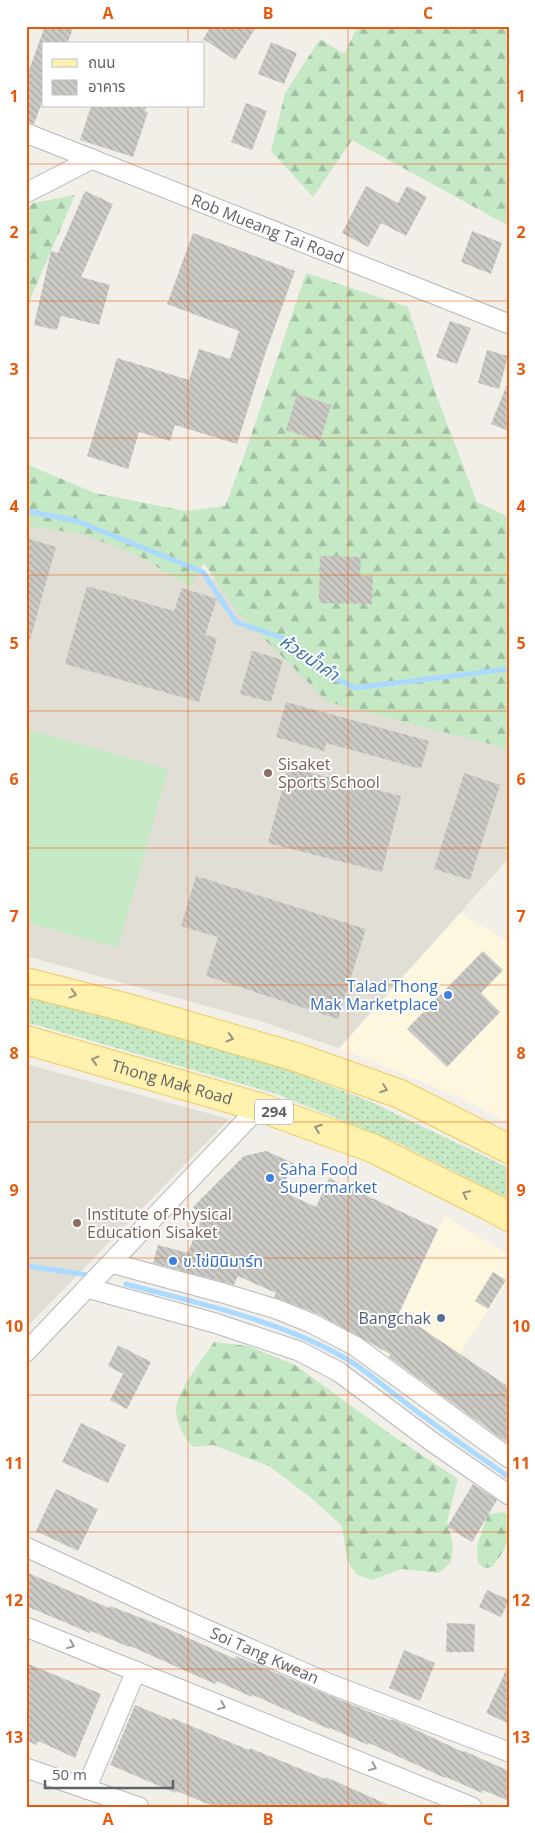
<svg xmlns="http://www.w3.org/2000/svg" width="535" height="1833" font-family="'Open Sans','Noto Sans Thai',sans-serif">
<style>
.commercial{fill:#fef7e0}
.education{fill:#e1ded6}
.grass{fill:url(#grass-dots)}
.forest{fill:url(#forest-firs)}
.pitch{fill:#c5e8c5}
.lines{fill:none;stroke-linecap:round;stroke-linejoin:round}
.stream{stroke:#aadaff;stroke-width:5}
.building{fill:url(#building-back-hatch)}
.minor-casing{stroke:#b5b8bc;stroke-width:21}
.primary-casing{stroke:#f2c960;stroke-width:30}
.minor{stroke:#fff;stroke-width:19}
.primary{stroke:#fff2af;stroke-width:28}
.oneway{stroke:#979581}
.oneway2{stroke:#979a9d}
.grid{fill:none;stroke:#e8590c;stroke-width:1;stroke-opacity:0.55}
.education-dot{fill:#8d6e63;stroke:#fff;stroke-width:2}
.shop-dot{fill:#3f7fe0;stroke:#fff;stroke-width:2}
.service-dot{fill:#5c6f8a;stroke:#fff;stroke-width:2}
.labels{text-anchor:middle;stroke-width:4;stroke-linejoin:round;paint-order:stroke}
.shield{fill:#fff;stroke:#8f9295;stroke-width:1}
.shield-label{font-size:15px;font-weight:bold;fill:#5f6368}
.street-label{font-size:16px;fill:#5f6368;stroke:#fff}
.education-label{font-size:16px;fill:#785e54;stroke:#fff;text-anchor:start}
.shop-label{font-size:16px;fill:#366cbe;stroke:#fff;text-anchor:start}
.service-label{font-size:16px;fill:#4e5e75;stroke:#fff;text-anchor:end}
.water-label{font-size:18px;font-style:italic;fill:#4174aa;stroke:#fff}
.neatline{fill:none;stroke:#e8590c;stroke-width:2}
.grid-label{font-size:16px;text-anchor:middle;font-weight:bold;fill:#e8590c}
</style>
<defs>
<pattern id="grass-dots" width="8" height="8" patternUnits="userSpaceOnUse" patternTransform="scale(1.25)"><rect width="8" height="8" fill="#c5e8c5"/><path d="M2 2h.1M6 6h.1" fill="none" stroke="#a3c0a4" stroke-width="1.8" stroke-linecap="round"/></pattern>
<pattern id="forest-firs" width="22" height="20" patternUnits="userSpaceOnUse" patternTransform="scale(1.25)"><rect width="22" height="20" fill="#c5e8c5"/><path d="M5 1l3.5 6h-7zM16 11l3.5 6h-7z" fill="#a3c0a4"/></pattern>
<pattern id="building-back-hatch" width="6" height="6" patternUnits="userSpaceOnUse" patternTransform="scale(1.25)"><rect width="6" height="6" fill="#cccac5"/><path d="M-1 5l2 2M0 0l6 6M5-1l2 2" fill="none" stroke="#a9a8a4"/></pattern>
</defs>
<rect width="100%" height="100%" fill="#f1efe8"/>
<g class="commercial">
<polygon points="460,913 509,942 509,1123 461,1098 340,1048"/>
<polygon points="445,1216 509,1255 509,1278 433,1396 380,1357"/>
</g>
<g class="education">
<polygon points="26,511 81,521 201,572 234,591 509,673 509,858 339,1048 260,1021 26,956"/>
<polygon points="26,1064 229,1119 26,1328"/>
</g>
<polygon class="grass" points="26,995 48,999 278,1066 369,1101 509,1168 509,1199 398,1143 277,1094 26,1022"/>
<g class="forest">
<polygon points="358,26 509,26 509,226 352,140 313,197 271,151 285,93 320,39 344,54"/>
<polygon points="75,195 27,307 26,310 26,211 33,203"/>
<polygon points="306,273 408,307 437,397 477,502 509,517 509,753 502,747 328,702 238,613 204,563 190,587 139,556 82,534 26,526 26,464 95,493 185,511 225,506 242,462"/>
<path d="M214,1342L248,1346L295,1365L393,1436L458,1479L447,1521L453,1546L451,1562L439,1573L402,1569L371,1580L356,1574L347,1559L342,1526L310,1497L269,1466L213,1445L193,1447C184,1438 176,1422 176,1409C177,1391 204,1357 214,1342Z"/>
<path d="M504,1512L509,1517C509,1541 507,1548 492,1567L484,1568L478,1563L477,1546L488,1514Z"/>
</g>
<polygon class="pitch" points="26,729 168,769 118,948 26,922"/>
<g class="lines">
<g class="stream">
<polyline points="26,511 77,521 203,572 236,622 286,639 314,667 355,688 509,669"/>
<polyline points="26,1266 88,1275"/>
<path d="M126,1284C200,1304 279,1320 345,1358C367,1371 387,1389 407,1404C440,1429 474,1453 509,1477"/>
</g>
</g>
<g class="building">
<polygon points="45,26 74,26 67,44 44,44 44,97 34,124 26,122 26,78"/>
<polygon points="211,26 257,26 235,60 203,39"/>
<polygon points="271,42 297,53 284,84 258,74"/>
<polygon points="246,103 267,111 252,150 231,142"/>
<polygon points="91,106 146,106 145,111 148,112 133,157 80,140"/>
<polygon points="366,186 398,203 407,186 427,197 406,236 381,223 368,247 342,233"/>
<polygon points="85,191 113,204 81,277 110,285 99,325 61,316 57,330 34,325 51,251 58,253"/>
<polygon points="472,231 502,243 491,274 461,262"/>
<polygon points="193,233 295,271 265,354 237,444 175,425 170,441 139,432 128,469 87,456 117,358 189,380 199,349 230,359 239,331 167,304"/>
<polygon points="450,321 471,328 457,364 436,357"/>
<polygon points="487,350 508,356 499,389 478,383"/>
<polygon points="508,382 509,382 509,431 491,424"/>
<polygon points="297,394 331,405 320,441 286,430"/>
<polygon points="26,538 56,547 30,640 26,639"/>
<polygon points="320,556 361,557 360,576 373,576 372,604 319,603"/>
<polygon points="87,586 174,611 182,588 217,599 205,635 217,638 199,702 65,664"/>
<polygon points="252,651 283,660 271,702 240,694"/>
<polygon points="286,702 429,741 421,769 326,743 324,751 276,737"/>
<polygon points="288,767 401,796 382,872 268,843"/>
<polygon points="464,773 500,785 470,880 434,869"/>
<polygon points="196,876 366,929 338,1019 206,976 218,937 181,926"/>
<polygon points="483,951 503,970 481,993 500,1012 447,1067 407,1029"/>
<polygon points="266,1151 293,1163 281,1191 316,1207 329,1178 438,1229 399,1313 509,1387 509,1444 389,1357 390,1354 316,1313 274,1297 276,1293 238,1276 234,1285 153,1263 158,1245 188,1253 202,1216 193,1207 244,1156"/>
<polygon points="493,1272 506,1280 488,1309 475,1301"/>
<polygon points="118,1345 151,1362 127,1409 110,1400 123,1374 108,1366"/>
<polygon points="81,1423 126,1445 108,1483 62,1462"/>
<polygon points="473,1484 497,1500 472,1542 447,1527"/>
<polygon points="56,1489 98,1509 78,1551 36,1531"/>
<polygon points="26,1572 109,1608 110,1606 157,1624 235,1659 236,1656 326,1694 387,1719 397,1721 463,1752 464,1751 509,1771 509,1801 483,1790 482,1793 446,1777 445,1778 369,1743 368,1745 330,1728 329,1729 253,1695 252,1697 217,1681 215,1684 130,1646 129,1647 91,1631 90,1633 26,1606"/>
<polygon points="487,1590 509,1600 501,1617 479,1607"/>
<polygon points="447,1623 475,1624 474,1652 446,1652"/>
<polygon points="404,1650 435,1663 420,1701 389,1688"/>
<polygon points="26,1663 101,1694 75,1758 38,1741 36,1745 26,1740"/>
<polygon points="509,1664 509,1724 486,1713"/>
<polygon points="135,1705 171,1720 172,1718 249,1750 250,1748 325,1779 326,1777 393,1807 215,1807 177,1791 176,1793 110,1765"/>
</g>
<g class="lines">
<g class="minor-casing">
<g id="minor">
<path id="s1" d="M26,133L509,324"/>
<polyline points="26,193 92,159"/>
<polyline points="111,1263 223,1293 276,1309 311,1323 355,1346 509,1458"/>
<polyline points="87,1288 215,1323 299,1351 339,1372 431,1441 509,1495"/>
<polyline points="26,1352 259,1107"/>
<path id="s2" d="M26,1547L158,1608L330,1684L509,1752"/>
<polyline points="26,1627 472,1807"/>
<polyline points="26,1768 139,1807"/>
<polyline points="86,1789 136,1671"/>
</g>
</g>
<g class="primary-casing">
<g id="primary">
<polyline points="26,982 124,1007 296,1057 400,1094 509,1149"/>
<path id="s3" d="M26,1040L259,1107L372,1148L495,1209L509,1217"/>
</g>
</g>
<use href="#minor" class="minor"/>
<use href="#primary" class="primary"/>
</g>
<defs><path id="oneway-chevron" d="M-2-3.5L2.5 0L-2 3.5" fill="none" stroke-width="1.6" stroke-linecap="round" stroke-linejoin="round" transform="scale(1.25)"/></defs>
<g class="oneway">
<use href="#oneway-chevron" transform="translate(73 994) rotate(15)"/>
<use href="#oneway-chevron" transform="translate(230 1038) rotate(16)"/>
<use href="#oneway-chevron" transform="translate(95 1060) rotate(-164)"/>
<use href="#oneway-chevron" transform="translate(384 1089) rotate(20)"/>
<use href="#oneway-chevron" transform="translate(318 1128) rotate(-160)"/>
<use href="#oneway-chevron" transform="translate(466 1194) rotate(-154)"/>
</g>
<g class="oneway2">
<use href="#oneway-chevron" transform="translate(71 1645) rotate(22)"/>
<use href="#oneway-chevron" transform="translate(222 1706) rotate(22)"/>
<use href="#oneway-chevron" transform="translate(373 1767) rotate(22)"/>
</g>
<path class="grid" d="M188,26V44M348,26V1807M188,106V1807M26,164H509M26,301H509M26,438H509M26,575H509M26,711H509M26,848H509M26,985H509M26,1122H509M26,1258H509M26,1395H509M26,1532H509M26,1669H509"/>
<g class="education-dot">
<circle cx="268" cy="773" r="5"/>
<circle cx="77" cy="1223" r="5"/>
</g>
<g class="shop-dot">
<circle cx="448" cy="995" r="5"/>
<circle cx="270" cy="1178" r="5"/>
<circle cx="173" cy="1261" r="5"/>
</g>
<circle class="service-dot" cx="441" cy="1318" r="5"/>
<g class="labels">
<rect class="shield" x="255" y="1099.5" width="38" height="25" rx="4"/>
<g class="shield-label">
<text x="274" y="1117">294</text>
</g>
<g class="street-label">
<text dy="6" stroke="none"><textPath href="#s1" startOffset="260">Rob Mueang Tai Road</textPath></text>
<text dy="6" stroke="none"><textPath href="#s3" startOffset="152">Thong Mak Road</textPath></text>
<text dy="6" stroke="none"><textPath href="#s2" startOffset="262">Soi Tang Kwean</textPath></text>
</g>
<g class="education-label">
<text x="278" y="770">Sisaket<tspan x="278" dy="18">Sports School</tspan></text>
<text x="87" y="1220">Institute of Physical<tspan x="87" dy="18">Education Sisaket</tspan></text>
</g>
<g class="shop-label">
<text x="438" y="992" text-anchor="end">Talad Thong<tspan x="438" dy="18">Mak Marketplace</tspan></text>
<text x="280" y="1175">Saha Food<tspan x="280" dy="18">Supermarket</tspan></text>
<text x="183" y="1267">ข.ไข่มินิมาร์ท</text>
</g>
<g class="service-label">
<text x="431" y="1324">Bangchak</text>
</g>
<g class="water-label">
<text transform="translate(309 658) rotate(34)" y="6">ห้วยน้ำคำ</text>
</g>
</g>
<rect width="535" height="1833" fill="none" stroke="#ffffff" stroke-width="55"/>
<rect x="42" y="42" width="162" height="65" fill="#ffffff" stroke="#bfc1c3"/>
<rect x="52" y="59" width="25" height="8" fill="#fff2af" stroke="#bfc1c3"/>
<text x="88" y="68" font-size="15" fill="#5f6368">ถนน</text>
<rect x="52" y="80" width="25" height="15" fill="url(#building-back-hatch)" stroke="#bfc1c3"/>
<text x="88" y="92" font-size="15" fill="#5f6368">อาคาร</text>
<path d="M45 1780v8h128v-8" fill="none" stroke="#5f6368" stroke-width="2.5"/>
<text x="52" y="1780" font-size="15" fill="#5f6368" stroke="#ffffff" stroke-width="4" paint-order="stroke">50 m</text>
<rect x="28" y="28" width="480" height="1778" class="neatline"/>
<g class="grid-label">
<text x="108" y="19">A</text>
<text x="268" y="19">B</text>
<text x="428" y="19">C</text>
<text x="14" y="102">1</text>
<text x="521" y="102">1</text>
<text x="14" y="238">2</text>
<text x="521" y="238">2</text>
<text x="14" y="375">3</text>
<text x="521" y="375">3</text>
<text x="14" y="512">4</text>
<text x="521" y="512">4</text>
<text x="14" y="649">5</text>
<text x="521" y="649">5</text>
<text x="14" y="785">6</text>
<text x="521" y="785">6</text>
<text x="14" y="922">7</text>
<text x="521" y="922">7</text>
<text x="14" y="1059">8</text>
<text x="521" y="1059">8</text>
<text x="14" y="1196">9</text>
<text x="521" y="1196">9</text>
<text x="14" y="1332">10</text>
<text x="521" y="1332">10</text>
<text x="14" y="1469">11</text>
<text x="521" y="1469">11</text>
<text x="14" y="1606">12</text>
<text x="521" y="1606">12</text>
<text x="14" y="1743">13</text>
<text x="521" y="1743">13</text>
<text x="108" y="1825">A</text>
<text x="268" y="1825">B</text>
<text x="428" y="1825">C</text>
</g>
</svg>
